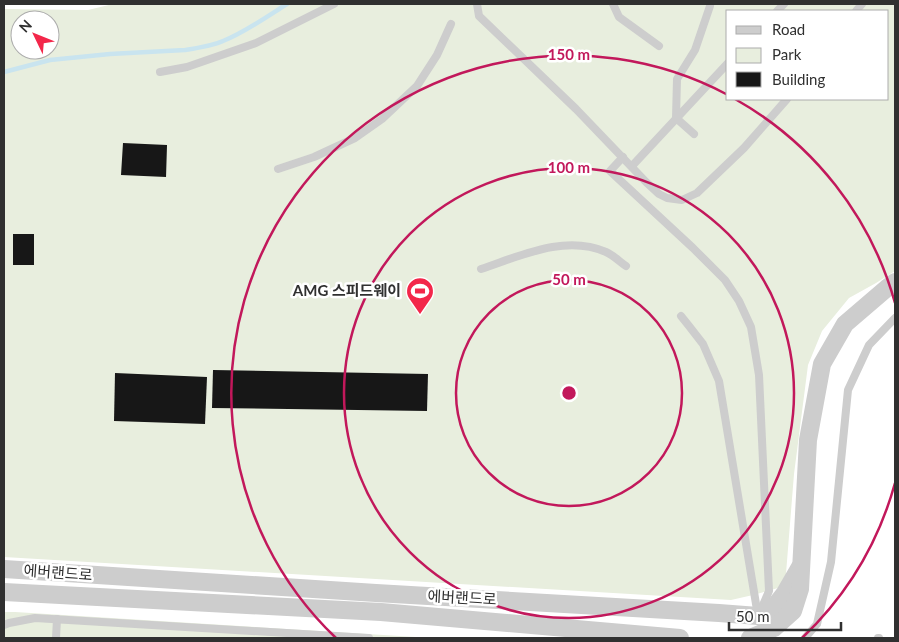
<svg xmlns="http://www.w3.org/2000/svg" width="899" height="642" font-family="Lato,'Noto Sans KR',sans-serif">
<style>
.green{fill:#e8eede;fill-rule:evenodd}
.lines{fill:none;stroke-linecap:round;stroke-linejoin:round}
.stream{stroke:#c9e4ef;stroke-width:4.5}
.building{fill:#171717}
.service{stroke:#cdcdcd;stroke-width:8}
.tertiary{stroke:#cdcdcd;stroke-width:18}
.ring{fill:none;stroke:#c2185b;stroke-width:2.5}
.labels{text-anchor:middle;stroke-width:5;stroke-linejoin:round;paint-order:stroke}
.poi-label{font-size:15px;font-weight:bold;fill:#303030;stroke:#fff;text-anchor:end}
.street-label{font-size:15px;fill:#303030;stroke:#fff}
.centre{fill:#c2185b;stroke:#fff;stroke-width:2.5}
.ring-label{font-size:15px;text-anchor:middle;font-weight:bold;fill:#c2185b;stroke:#fff;stroke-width:5;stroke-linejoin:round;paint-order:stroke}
</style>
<rect width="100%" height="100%" fill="#fff"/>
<g class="green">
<path d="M113,4H895V271L876,283L849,298L822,331L808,365L794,474L785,586L753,595L731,600L4,557V9L88,10ZM728,11H888V99H728ZM20,20H50V50H20Z"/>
<polygon points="4,612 15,612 432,638 4,638"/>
</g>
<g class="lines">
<path class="stream" d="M4,72L50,60L110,54L185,50C198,48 212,46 223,41C244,33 268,16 287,4"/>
</g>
<g class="building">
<polygon points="123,143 167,145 166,177 121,175"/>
<rect x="13" y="234" width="21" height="31"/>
<polygon points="213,370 428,374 427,411 212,408"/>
<polygon points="115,373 207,377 205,424 114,421"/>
</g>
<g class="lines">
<g class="service">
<polyline points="477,4 479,16 576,109 646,182 659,194 667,198 682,200 697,193 744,148 787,99"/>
<polyline points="613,4 619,17 659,46"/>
<polyline points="777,11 784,4"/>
<polyline points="856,11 862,4"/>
<polyline points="160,72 187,67 256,43 334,4"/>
<polyline points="694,134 676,118 677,79 695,50 710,6"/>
<polyline points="623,157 610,171 693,248 725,280 739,301 751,327 759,375 769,591 760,612"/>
<polyline points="632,166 728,63"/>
<polyline points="278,169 314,157 355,138 382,119 417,86 437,55 451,24"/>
<path d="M481,269C520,256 565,234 606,252C613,255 619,261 626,266"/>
<polyline points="681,316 689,326 703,344 719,381 758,616"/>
<polyline points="4,625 9,623 35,618 369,638"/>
<polyline points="56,638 57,619"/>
<polyline points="805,638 817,624 831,562 848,390 869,345 895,318"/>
<polyline points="878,638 879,638"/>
</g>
<g class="tertiary">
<polyline points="4,569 376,593 719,613 758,616 774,607 785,593 800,567"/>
<polyline points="4,592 381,612 680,638"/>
<polyline points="750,638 774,628 793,611 800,589 808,440 822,364 845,324 887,288 895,282"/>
</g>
</g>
<g class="ring">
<circle cx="569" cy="393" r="113"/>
<circle cx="569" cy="393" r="225"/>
<path d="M895 483A338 338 0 0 1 802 638M336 638A338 338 0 0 1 728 95M735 99A338 338 0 0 1 895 303"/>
</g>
<defs>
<g id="stadium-pin" transform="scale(1.4375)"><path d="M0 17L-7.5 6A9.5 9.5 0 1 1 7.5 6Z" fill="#f3274a" stroke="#fff"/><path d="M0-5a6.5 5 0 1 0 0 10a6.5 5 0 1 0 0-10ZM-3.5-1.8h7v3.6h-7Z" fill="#fff"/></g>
</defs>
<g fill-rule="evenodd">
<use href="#stadium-pin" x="420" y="291"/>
</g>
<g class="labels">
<g class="poi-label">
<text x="401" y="296">AMG 스피드웨이</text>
</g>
<g class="street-label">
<text transform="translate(58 573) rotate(4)" y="5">에버랜드로</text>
<text transform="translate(462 598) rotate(3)" y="5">에버랜드로</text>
</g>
</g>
<circle cx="569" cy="393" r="8" class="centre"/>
<g class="ring-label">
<text x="569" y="60">150 m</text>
<text x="569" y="173">100 m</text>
<text x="569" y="285">50 m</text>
</g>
<rect width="899" height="642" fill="none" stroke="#303030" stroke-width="10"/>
<rect x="726" y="10" width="162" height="90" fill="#ffffff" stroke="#acacac"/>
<rect x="736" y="26" width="25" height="8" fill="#cdcdcd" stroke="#acacac"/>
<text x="772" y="35" font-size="15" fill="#303030">Road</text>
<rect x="736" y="48" width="25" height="15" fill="#e8eede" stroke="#acacac"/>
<text x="772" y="60" font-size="15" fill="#303030">Park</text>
<rect x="736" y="72" width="25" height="15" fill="#171717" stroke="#acacac"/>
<text x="772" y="85" font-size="15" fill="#303030">Building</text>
<g transform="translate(35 35) rotate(313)"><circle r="24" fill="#ffffff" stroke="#acacac"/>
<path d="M0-4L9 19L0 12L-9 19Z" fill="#f3274a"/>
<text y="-8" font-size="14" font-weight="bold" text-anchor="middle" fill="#303030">N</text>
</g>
<path d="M729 622v8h112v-8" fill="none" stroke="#303030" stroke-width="2.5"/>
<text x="736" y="622" font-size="15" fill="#303030" stroke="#ffffff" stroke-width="4" paint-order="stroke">50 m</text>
</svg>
